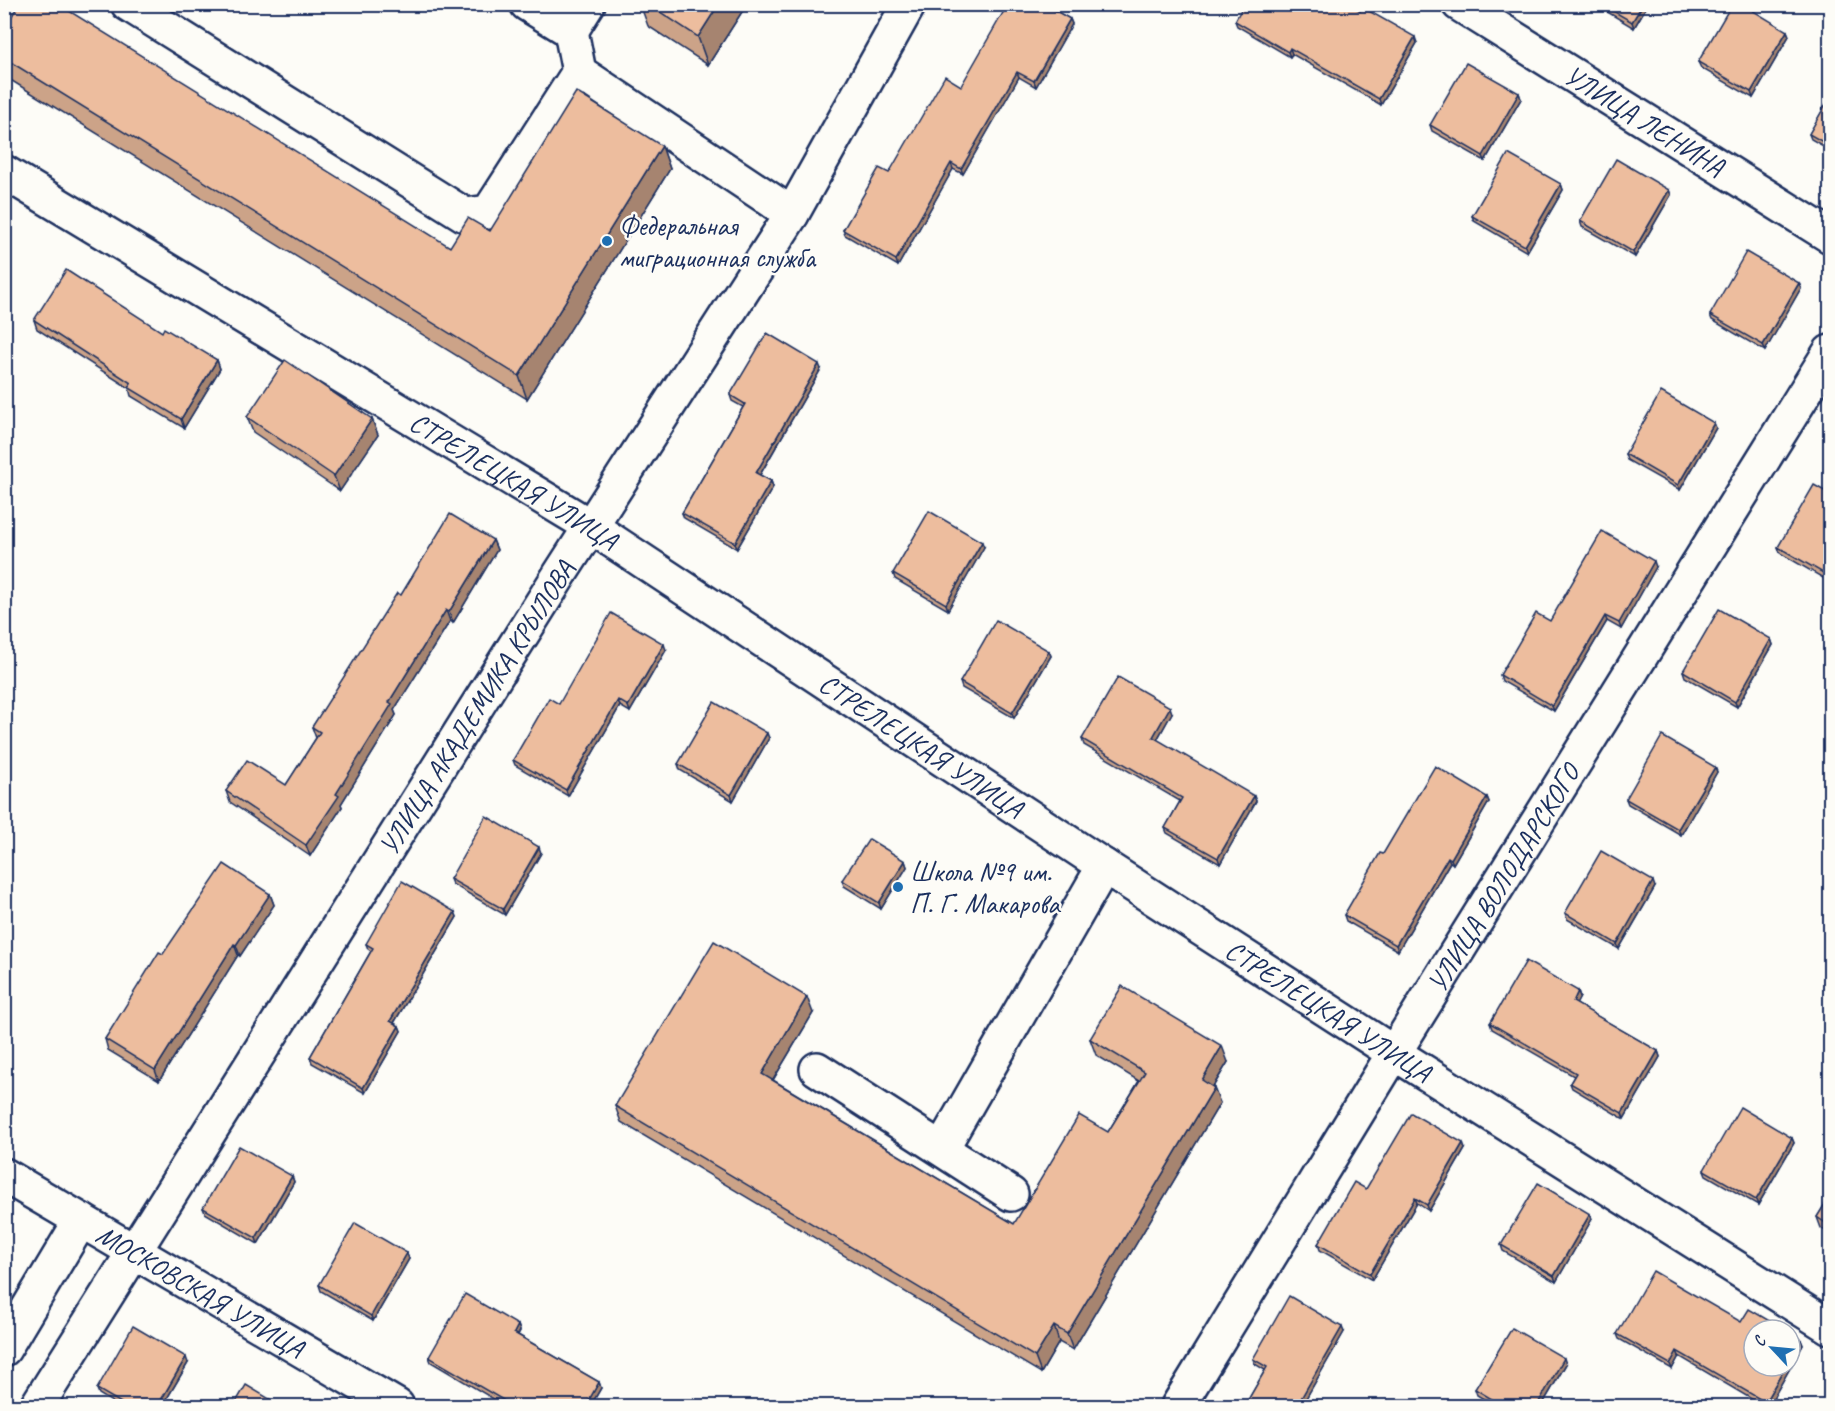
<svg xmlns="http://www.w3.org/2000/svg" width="1835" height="1411" font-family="Caveat,sans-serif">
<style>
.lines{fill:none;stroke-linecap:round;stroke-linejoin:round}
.minor-casing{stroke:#1b2f5e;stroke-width:38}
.minor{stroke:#fdfcf7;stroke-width:33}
.wall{fill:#cca388;stroke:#1b2f5e;stroke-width:1.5}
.shaded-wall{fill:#a6846f;stroke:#1b2f5e;stroke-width:1.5}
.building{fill:#edbd9e;stroke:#1b2f5e;stroke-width:1.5}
.poi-dot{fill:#1f6fb2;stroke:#fdfcf7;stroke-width:2}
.labels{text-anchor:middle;stroke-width:5;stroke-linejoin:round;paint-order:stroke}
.street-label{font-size:28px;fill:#1b2f5e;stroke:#fdfcf7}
.poi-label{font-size:28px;fill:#1b2f5e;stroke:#fdfcf7;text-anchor:start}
</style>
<rect width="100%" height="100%" fill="#fdfcf7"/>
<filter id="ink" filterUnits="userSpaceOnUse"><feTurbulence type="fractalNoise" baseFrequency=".0167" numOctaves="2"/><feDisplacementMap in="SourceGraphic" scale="12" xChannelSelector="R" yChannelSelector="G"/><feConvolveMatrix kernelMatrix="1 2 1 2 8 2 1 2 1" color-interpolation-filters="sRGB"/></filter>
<g filter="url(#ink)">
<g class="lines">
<g class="minor-casing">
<g id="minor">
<polyline points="128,4 465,215 489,212 579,72"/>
<polyline points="527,4 571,31 579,72 792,214"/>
<path id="s1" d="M1459,4L1830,236"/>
<polyline points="4,22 16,4"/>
<polyline points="571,31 588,4"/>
<path id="s2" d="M4,172L590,526L1104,866L1394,1053L1830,1327"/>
<polyline points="817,1069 1011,1194"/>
<polyline points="942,1148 1104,866"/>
<path id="s3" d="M4,1175L397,1406"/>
<polyline points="4,1349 81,1220"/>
<path id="s4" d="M37,1406L560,574L792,214L909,4"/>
<path id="s5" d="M1178,1406L1394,1053L1830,352"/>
</g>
</g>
<use href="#minor" class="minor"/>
</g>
<g class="wall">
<polygon points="640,4 747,4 708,65 648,26"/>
<polygon points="1594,4 1648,4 1634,28"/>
<polygon points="1056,11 1070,19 1072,24 1036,87 1019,77 963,174 953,169 898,266 845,235 843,230 961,86"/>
<polygon points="1235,21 1417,43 1381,105 1292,54 1290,57 1237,26"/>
<polygon points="4,29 450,247 490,231 662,146 670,169 527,399 4,76"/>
<polygon points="1787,31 1789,36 1753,98 1701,68 1698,62"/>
<polygon points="1519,93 1521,99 1485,161 1432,131 1430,125"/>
<polygon points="1830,97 1830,150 1811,139 1809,134"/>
<polygon points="1561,184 1563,190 1527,252 1474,221 1472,216"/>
<polygon points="1669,190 1671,195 1635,257 1582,227 1580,221"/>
<polygon points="1799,283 1801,288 1765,351 1712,320 1710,315"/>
<polygon points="34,320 162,332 217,360 220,369 184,428 131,396 129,388 37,329"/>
<polygon points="821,369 760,475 771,481 773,487 737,549 684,518 682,513 743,407 732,401 730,395"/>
<polygon points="247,417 372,419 378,435 340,491 253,432"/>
<polygon points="1714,423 1716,428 1680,490 1627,460 1625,454"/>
<polygon points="1830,494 1830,582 1780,553 1778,547"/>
<polygon points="493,540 497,550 453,623 450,621 394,710 396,715 341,804 342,807 310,856 230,802 226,791 286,785 316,738 312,727 401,595"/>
<polygon points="984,547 948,610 895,579 893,573"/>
<polygon points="1656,567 1621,629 1607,621 1554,711 1502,681 1500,675 1550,621"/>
<polygon points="1771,639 1773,645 1737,707 1685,677 1683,671"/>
<polygon points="666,650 630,712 620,706 568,796 515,765 513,760 559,704"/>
<polygon points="1049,651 1051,656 1014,718 962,688 960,682"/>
<polygon points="1172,713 1157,740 1256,801 1220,864 1167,833 1165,828 1180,801 1084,745 1082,739"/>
<polygon points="769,738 733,801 680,770 678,764"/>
<polygon points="1715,767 1717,772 1681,835 1628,804 1626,799"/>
<polygon points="1487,797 1489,802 1453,864 1450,862 1398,951 1346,921 1344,915 1383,854"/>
<polygon points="541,853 505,915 452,884 450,879"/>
<polygon points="905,861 907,867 881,909 844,886 842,880"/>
<polygon points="1655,887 1619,949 1567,919 1565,913"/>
<polygon points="270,894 274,905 240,956 238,955 159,1081 108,1050 105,1039 163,954"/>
<polygon points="455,912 457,917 394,1023 399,1026 401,1031 365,1093 312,1063 310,1057 371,951 368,949 366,944"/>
<polygon points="1578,991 1580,997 1576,1004 1658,1051 1660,1057 1624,1119 1572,1088 1570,1083 1574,1076 1492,1029 1490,1023"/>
<polygon points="813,1013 773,1080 1014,1224 1108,1132 1139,1081 1096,1055 1090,1039 1228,1062 1213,1087 1220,1103 1073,1350 1059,1342 1041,1373 621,1122 615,1106"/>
<polygon points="1792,1138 1794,1143 1758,1205 1706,1175 1704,1170"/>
<polygon points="1465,1149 1429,1211 1417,1203 1372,1280 1320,1250 1318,1244 1366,1189"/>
<polygon points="292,1176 294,1182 258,1244 205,1213 203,1208"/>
<polygon points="1830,1196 1830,1234 1821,1228 1817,1217"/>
<polygon points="1590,1214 1592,1219 1556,1282 1503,1251 1501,1245"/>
<polygon points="407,1253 409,1259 373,1321 321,1291 319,1285"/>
<polygon points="1741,1322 1801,1340 1803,1345 1768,1407 1765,1407 1679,1356 1672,1369 1619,1339 1617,1334"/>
<polygon points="518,1325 520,1331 518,1335 599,1382 601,1388 590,1407 507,1407 431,1362 429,1357"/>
<polygon points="1344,1332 1301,1407 1244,1407 1265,1370 1255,1364 1253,1359"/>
<polygon points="188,1363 162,1407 120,1407 99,1394 97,1389"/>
<polygon points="1566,1364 1541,1407 1497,1407 1477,1395 1475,1389"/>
</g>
<g class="shaded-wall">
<polygon points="719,4 747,4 708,65 698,37"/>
<polygon points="1054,4 1060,4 1054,14 1052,9"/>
<polygon points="1643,4 1648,4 1634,28 1632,22"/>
<polygon points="1070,19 1072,24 1036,87 1034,81"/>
<polygon points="1787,31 1789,36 1753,98 1751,92"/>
<polygon points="1415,37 1417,43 1381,105 1379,99"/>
<polygon points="1290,48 1292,54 1290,57 1288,52"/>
<polygon points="1017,72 1019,77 963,174 961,169"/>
<polygon points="1519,93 1521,99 1485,161 1483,156"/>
<polygon points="662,146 670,169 527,399 519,376"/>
<polygon points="951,163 953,169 898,266 896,260"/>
<polygon points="1561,184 1563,190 1527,252 1525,246"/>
<polygon points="1669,190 1671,195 1635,257 1633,252"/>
<polygon points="1799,283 1801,288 1765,351 1763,345"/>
<polygon points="217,360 220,369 184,428 181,419"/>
<polygon points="819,364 821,369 758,478 756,473"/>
<polygon points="372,419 378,435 340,491 334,476"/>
<polygon points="1714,423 1716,428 1680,490 1678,485"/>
<polygon points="771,481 773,487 737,549 735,543"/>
<polygon points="493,540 497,550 453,623 449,612"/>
<polygon points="982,542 984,547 948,610 946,604"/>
<polygon points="1654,561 1656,567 1621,629 1619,623"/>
<polygon points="446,610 450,621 394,710 396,715 341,804 342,807 310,856 306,845 336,794 389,702"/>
<polygon points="1605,616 1607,621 1554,711 1552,706"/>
<polygon points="1771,639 1773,645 1737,707 1735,702"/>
<polygon points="664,644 666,650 630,712 628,706"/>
<polygon points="1049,651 1051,656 1014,718 1012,713"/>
<polygon points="618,700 620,706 568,796 566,790"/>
<polygon points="1170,707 1172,713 1155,743 1153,737"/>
<polygon points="767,733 769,738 733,801 731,795"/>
<polygon points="1715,767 1717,772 1681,835 1678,829"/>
<polygon points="1254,796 1256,801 1220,864 1218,858"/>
<polygon points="1487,797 1489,802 1453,864 1451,859"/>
<polygon points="539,847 541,853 505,915 503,909"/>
<polygon points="1448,857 1450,862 1398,951 1396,945"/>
<polygon points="905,861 907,867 881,909 879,903"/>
<polygon points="1653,881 1655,887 1619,949 1617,944"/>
<polygon points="270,894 274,905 240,956 236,945"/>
<polygon points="455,912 457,917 392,1026 390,1021"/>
<polygon points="234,944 238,955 159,1081 155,1070"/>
<polygon points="1578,991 1580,997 1575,1007 1573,1002"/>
<polygon points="807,997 813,1013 767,1090 762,1074"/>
<polygon points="399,1026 401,1031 365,1093 363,1088"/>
<polygon points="1222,1046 1228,1062 1207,1096 1202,1080"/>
<polygon points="1658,1051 1660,1057 1624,1119 1622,1113"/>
<polygon points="1214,1088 1220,1103 1073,1350 1067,1334"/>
<polygon points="1792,1138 1794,1143 1758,1205 1756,1200"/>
<polygon points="1463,1143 1465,1149 1429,1211 1427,1205"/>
<polygon points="292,1176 294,1182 258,1244 256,1238"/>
<polygon points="1415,1198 1417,1203 1372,1280 1370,1274"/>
<polygon points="1590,1214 1592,1219 1556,1282 1554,1276"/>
<polygon points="407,1253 409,1259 373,1321 371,1316"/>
<polygon points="518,1325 520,1331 516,1338 514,1333"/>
<polygon points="1054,1326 1059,1342 1041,1373 1035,1357"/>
<polygon points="1342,1327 1344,1332 1301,1407 1296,1407"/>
<polygon points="1801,1340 1803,1345 1768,1407 1767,1407 1765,1402 1786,1366 1790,1366 1790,1359"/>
<polygon points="1677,1351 1679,1356 1672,1369 1670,1364"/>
<polygon points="186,1357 188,1363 162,1407 157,1407"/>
<polygon points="1564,1358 1566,1364 1541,1407 1536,1407"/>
<polygon points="599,1382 601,1388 590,1407 585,1407"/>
</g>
<g class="building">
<polygon points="19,4 58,4 450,247 468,218 490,231 576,92 662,146 519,376 4,58 4,29"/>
<polygon points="648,4 719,4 698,37"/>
<polygon points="1008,4 1054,4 1052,9 1070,19 1034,81 1017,72 961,169 951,163 896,260 843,230 879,168 889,173 945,76 961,86"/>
<polygon points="1244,4 1350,4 1360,11 1362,7 1415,37 1379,99 1290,48 1288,52 1235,21"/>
<polygon points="1601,4 1643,4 1632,22"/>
<polygon points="1732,4 1742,4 1787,31 1751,92 1698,62"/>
<polygon points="1466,63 1519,93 1483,156 1430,125"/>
<polygon points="1830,97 1830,146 1809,134"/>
<polygon points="1508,154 1561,184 1525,246 1472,216"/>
<polygon points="1616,159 1669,190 1633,252 1580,221"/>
<polygon points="1746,252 1799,283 1763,345 1710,315"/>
<polygon points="66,270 162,332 164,328 217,360 181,419 128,387 131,383 34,320"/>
<polygon points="767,333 819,364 756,473 771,481 735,543 682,513 745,404 730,395"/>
<polygon points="285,360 372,419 334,476 247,417"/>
<polygon points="1661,392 1714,423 1678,485 1625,454"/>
<polygon points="1814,485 1830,494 1830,577 1778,547"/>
<polygon points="929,511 982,542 946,604 893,573"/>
<polygon points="450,514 493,540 449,612 446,610 389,702 392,704 336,794 339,796 306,845 226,791 247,760 286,785 320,732 312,727 397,593 401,595"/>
<polygon points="1602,531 1654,561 1619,623 1605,616 1552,706 1500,675 1536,613 1550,621"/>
<polygon points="1719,609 1771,639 1735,702 1683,671"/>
<polygon points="611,613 664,644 628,706 618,700 566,790 513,760 549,698 559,704"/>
<polygon points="996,620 1049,651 1012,713 960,682"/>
<polygon points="1118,677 1170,707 1153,737 1254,796 1218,858 1165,828 1182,798 1082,739"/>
<polygon points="714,702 767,733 731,795 678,764"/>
<polygon points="1662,736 1715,767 1678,829 1626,799"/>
<polygon points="1435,766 1487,797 1451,859 1448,857 1396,945 1344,915 1380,853 1383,854"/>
<polygon points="486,816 539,847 503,909 450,879"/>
<polygon points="869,839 905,861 879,903 842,880"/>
<polygon points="1601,851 1653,881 1617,944 1565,913"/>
<polygon points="224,864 270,894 236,945 234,944 155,1070 105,1039 159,952 163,954"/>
<polygon points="402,881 455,912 390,1021 399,1026 363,1088 310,1057 373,948 366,944"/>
<polygon points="714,941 807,997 762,1074 1014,1224 1079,1115 1108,1132 1145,1072 1090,1039 1122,986 1222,1046 1202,1080 1214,1088 1067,1334 1054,1326 1035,1357 615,1106"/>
<polygon points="1526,961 1578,991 1573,1002 1658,1051 1622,1113 1570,1083 1576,1073 1490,1023"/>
<polygon points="1740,1107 1792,1138 1756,1200 1704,1170"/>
<polygon points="1411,1113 1463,1143 1427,1205 1415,1198 1370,1274 1318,1244 1354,1182 1366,1189"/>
<polygon points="239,1146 292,1176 256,1238 203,1208"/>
<polygon points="1538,1183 1590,1214 1554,1276 1501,1245"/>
<polygon points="1830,1196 1830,1226 1817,1217"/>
<polygon points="355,1223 407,1253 371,1316 319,1285"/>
<polygon points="1653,1271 1741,1322 1749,1309 1785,1330 1754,1330 1754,1366 1786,1366 1765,1402 1677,1351 1670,1364 1617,1334"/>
<polygon points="465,1294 518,1325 514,1333 599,1382 585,1407 515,1407 429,1357"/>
<polygon points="1289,1296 1342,1327 1296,1407 1244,1407 1267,1367 1253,1359"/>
<polygon points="133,1326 186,1357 157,1407 128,1407 97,1389"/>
<polygon points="1512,1328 1564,1358 1536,1407 1505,1407 1475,1389"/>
<polygon points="1790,1333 1801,1340 1790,1359"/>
<polygon points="246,1385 283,1407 233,1407"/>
</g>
</g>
<g class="poi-dot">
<circle cx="607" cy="241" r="6"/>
<circle cx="898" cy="887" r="6"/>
</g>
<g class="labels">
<g class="street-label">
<text dy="10" stroke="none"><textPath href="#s1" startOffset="219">УЛИЦА ЛЕНИНА</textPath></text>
<text dy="10" stroke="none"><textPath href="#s2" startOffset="596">СТРЕЛЕЦКАЯ УЛИЦА</textPath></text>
<text dy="10" stroke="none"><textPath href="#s4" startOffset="825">УЛИЦА АКАДЕМИКА КРЫЛОВА</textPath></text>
<text dy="10" stroke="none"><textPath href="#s2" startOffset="1082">СТРЕЛЕЦКАЯ УЛИЦА</textPath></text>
<text dy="10" stroke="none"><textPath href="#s5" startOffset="620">УЛИЦА ВОЛОДАРСКОГО</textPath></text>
<text dy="10" stroke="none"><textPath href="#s2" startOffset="1568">СТРЕЛЕЦКАЯ УЛИЦА</textPath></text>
<text dy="10" stroke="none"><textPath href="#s3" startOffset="228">МОСКОВСКАЯ УЛИЦА</textPath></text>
</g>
<g class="poi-label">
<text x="619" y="235">Федеральная<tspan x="619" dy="32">миграционная служба</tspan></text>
<text x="910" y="881">Школа №9 им.<tspan x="910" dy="32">П. Г. Макарова</tspan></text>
</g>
</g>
<rect width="1835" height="1411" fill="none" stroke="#fdfcf7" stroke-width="24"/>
<rect x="12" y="12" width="1811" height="1387" fill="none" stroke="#1b2f5e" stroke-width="2" filter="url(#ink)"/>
<g transform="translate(1772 1348) rotate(296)"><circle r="28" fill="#fdfcf7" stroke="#a3aaba" stroke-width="1.5"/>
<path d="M0-4.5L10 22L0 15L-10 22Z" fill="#1f6fb2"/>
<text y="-9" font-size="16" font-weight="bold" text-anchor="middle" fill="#1b2f5e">С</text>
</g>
</svg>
